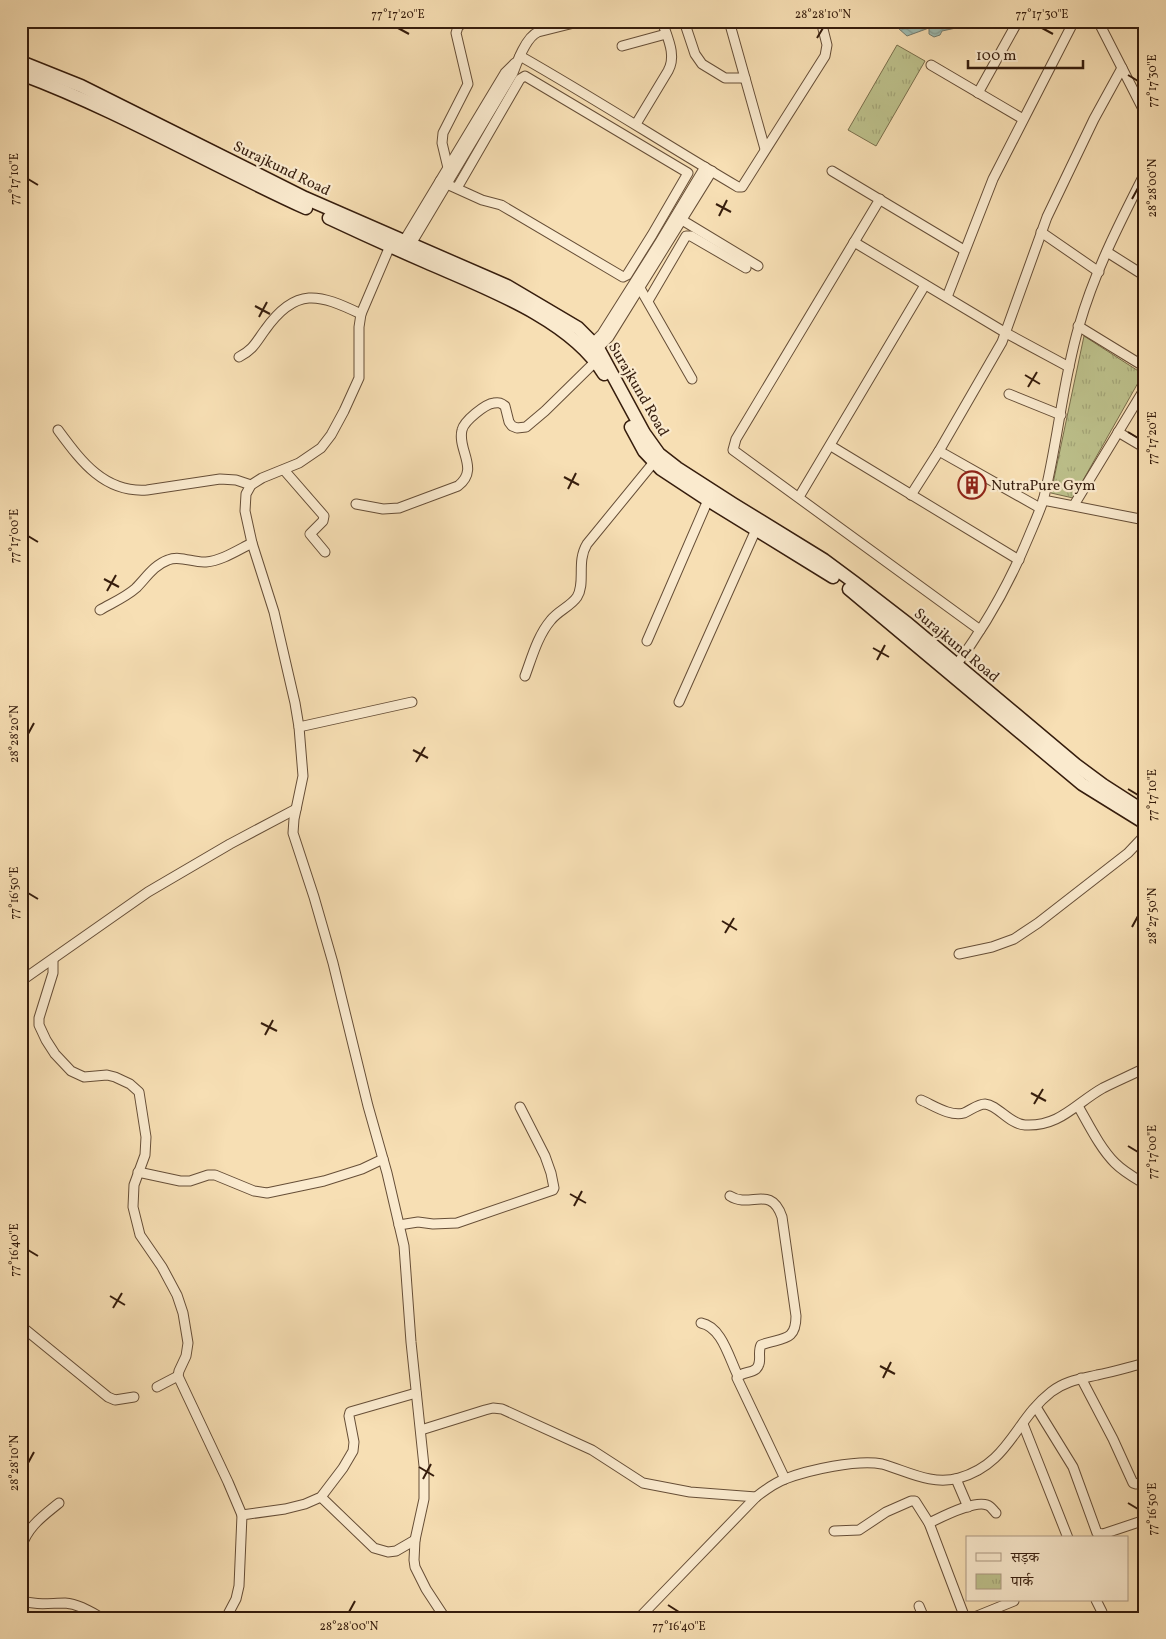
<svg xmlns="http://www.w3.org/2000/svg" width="1166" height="1639" font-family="Vollkorn,'Noto Serif Devanagari',serif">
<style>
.park{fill:url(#park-tufts);stroke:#7a6f4c}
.water{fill:url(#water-waves);stroke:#747c70}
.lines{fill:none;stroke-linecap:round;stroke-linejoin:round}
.street-casing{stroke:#664e37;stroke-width:11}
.secondary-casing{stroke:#361d0d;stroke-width:15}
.street{stroke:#faeace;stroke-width:9}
.secondary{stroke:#faeace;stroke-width:12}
.ticks{fill:none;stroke:#361d0d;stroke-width:2}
.labels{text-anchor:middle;stroke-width:4.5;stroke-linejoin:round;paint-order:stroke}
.street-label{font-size:15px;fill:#361d0d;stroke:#faeace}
.poi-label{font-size:15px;fill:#361d0d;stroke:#faeace;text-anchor:start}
.neatline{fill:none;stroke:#361d0d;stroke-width:2}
.ticks-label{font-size:12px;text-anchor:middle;fill:#361d0d}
</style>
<defs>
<pattern id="park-tufts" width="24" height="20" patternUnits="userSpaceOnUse" patternTransform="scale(1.25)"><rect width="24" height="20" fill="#bdc18c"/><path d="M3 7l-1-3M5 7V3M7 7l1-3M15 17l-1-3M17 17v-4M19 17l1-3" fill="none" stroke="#a3a578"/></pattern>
<pattern id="water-waves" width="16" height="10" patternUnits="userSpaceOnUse" patternTransform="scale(1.25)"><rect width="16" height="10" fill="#9ebcb2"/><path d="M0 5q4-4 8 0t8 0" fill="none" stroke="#89a198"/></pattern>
</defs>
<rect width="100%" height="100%" fill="#f7dfb4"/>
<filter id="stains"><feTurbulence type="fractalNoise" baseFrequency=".004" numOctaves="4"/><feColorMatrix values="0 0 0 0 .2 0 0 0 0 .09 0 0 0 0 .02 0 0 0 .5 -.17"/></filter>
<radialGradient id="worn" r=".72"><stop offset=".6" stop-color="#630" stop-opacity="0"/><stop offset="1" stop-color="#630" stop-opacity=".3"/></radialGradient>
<g class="park">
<polygon points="897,45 925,61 876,146 848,130"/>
<polygon points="1084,336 1143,374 1073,498 1051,493"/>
</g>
<polygon class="water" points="890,21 955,21 956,28 942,31 940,35 934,37 929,34 929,28 907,36"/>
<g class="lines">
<g class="street-casing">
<g id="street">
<polyline points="684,21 695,54 702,64 725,78 745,78"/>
<polyline points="729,21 765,149"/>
<polyline points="1098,21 1145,113"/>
<polyline points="622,46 666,34"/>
<path d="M520,56C594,98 665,144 738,187H742L825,56L827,45L821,21"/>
<polyline points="931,65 1023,119"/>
<polyline points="978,93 1018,21"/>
<path d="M636,124L668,71C677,55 667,37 662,21"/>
<polyline points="448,168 442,143 443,133 468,84 456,33 458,27 464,21"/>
<polyline points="832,171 964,250"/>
<polyline points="440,181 482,200 501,205 623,277 627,275 652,235 688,173 525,76 520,79 457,188"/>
<polyline points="880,199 736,439 733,450 980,630"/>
<polyline points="677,217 758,266"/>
<polyline points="1041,232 1099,272"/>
<polyline points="854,242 1006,333 1069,367"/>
<polyline points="402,244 505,73 515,63"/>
<polyline points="390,246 361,314 359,327 359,378 344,411 331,435 321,448 299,463 262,478 251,485 246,494 245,511 252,543 274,612 295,703 299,727 303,776 294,819 293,833 314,897 333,963 368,1106 387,1173 404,1246 411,1342 424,1466 424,1499 415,1540 414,1560 415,1567 426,1589 445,1618"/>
<path d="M408,249L513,73C517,62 526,37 538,32L582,21"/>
<polyline points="1107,252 1145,276"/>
<polyline points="637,283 692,379"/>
<polyline points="947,297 993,179 1074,21"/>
<polyline points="648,301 686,236 691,236 746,268"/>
<polyline points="1078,326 1145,367"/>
<polyline points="589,347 602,334 660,242 705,167"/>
<polyline points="595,351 609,337 712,171"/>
<path d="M239,357C254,349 256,342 265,330C296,286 319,294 361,314"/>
<polyline points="1009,394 1061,415"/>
<path d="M58,430C81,461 104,493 147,490L220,479L236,480L251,485"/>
<polyline points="1118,432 1145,448"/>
<polyline points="831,446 1019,560"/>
<polyline points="939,451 1040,508"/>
<polyline points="284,470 324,516 323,521 310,534 325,552"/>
<polyline points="911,495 939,451 1002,342 1047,217 1094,119 1122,68"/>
<polyline points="799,497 925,285"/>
<polyline points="1043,500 1145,520"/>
<path d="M356,504L383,509L399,508L458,486C480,469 457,450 462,430C464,421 485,404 494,403C499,402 501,403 505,406L509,422L512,426L517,428L526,427L545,411L596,361"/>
<polyline points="1074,505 1145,388"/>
<path d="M100,610C112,603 126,597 136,588C146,578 154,565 168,560C180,555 193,563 206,562C221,561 238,550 252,543"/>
<polyline points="647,641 708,500"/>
<path d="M954,668C985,627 1010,582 1029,536C1034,524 1039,513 1043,501C1058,443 1062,383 1079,326C1094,273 1120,222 1145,173"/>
<path d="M525,676C532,657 538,635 551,620C558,611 571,606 577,597C586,583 576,562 587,544L654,462"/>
<polyline points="679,702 758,525"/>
<polyline points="299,727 412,702"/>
<polyline points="959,954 992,947 1014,939 1038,923 1128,853 1145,835"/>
<polyline points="53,960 53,973 39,1018 39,1025 46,1040 55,1054 71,1071 84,1077 107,1075 115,1077 130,1084 139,1092 146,1137 145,1155 134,1185 133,1207 140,1235 162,1267 177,1295 183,1313 188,1343 186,1356 179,1371 178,1376 228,1482 242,1515"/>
<polyline points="21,981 148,892 230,844 296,809"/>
<path d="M921,1100C933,1105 950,1117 964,1113C971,1110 978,1104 985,1104C998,1105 1009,1124 1025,1125C1060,1127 1076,1103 1103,1088C1117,1081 1131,1075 1145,1068"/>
<path d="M1078,1106C1089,1125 1100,1148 1115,1163C1124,1172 1135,1178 1145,1184"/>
<polyline points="138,1172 180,1181 190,1181 208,1175 215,1175 254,1191 267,1193 324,1181 362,1169 383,1159"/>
<path d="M730,1196C750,1209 771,1184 782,1217L796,1316C796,1343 781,1337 761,1345C757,1353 763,1362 756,1369C750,1374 742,1371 737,1378L785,1479"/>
<polyline points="399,1225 418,1222 433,1224 457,1223 553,1190 554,1188 551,1173 545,1156 520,1107"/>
<path d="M701,1323C722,1327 729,1358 738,1376"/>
<polyline points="21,1326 108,1397 115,1400 134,1397"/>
<polyline points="1081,1378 1113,1439 1133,1483 1136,1484 1145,1481"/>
<polyline points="157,1387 178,1376"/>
<polyline points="1036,1407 1073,1467 1097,1533 1103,1534 1145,1520"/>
<polyline points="1023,1424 1068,1538"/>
<polyline points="421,1430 485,1410 493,1408 502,1409 592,1450 643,1483 690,1492 756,1497"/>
<polyline points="956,1479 968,1507"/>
<polyline points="321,1497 374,1548 388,1552 396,1551 415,1540"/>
<path d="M929,1523C942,1517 974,1500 987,1505C991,1506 993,1510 996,1513"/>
<polyline points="834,1531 859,1530 886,1512 911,1501 915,1501 929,1523 965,1618"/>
<path d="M21,1548C27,1527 43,1516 59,1503"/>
<path d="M21,1600C36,1606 50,1603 65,1603C79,1604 91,1612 102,1618"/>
<polyline points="1096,1600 1102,1612 1101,1618"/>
<polyline points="919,1606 924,1618"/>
<polyline points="226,1618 236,1599 239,1586 242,1515 285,1509 305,1504 321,1497 343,1468 353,1451 354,1442 349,1416 350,1412 416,1393"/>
<path d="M639,1618L756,1497C765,1490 774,1483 785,1479C808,1470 858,1459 882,1464C907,1471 932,1486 959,1478C1009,1464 1015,1420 1051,1392C1065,1381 1080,1379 1097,1375C1113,1372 1129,1367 1145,1363"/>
<polyline points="972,1618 1014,1601"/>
</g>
</g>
<g class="secondary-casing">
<g id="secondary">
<polyline points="21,62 81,86 305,198 507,286 578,328 598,348 644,433 659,454 677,468 733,504 824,560 855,583 908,624 1076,765 1103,785 1145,812"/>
<path d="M21,74C120,111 211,165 306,208"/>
<path d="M329,218C361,233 394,248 426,262C483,287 571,319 604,374"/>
<polyline points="631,427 644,451 661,469 708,500 833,577"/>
<polyline points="849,589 1082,784 1145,823"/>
</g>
</g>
<use href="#street" class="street"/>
<use href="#secondary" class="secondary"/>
</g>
<path class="ticks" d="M398,28L409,34M1042,28L1053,34M817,38L823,28M1128,75L1138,81M28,179L38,185M1132,199L1138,188M716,204L731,212M719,216L727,200M255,306L270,314M259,317L267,302M1025,375L1040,384M1028,387L1037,372M1128,432L1138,438M564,477L579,485M568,489L576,473M28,536L38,542M104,579L119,587M107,591L116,575M873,648L889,657M877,660L885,645M28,734L34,723M413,750L428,758M416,762L425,747M1128,789L1138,795M28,893L38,899M722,921L737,930M1132,927L1138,916M725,933L734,918M261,1023L277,1031M265,1035L273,1020M1031,1093L1046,1101M1034,1104L1043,1089M1128,1146L1138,1152M570,1194L586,1203M574,1206L582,1191M28,1250L38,1256M110,1296L125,1305M113,1308L122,1293M880,1366L895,1374M883,1378L891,1362M28,1463L34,1452M419,1467L434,1476M423,1479L431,1464M1128,1503L1138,1509M668,1605L679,1612M349,1612L355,1601"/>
<defs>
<g id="building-ring" transform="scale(1.4375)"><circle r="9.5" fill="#faeace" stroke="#8f2418" stroke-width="1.5"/><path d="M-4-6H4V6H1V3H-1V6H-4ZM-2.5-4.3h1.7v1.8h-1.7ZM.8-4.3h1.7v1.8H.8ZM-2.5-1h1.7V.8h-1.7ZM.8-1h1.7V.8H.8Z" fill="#8f2418"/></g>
</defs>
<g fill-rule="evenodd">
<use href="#building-ring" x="972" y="485"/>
</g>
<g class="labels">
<g class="street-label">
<text transform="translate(282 168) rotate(26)" y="5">Surajkund Road</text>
<text transform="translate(639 389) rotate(60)" y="5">Surajkund Road</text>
<text transform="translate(957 645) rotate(40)" y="5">Surajkund Road</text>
</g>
<g class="poi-label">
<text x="991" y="490">NutraPure Gym</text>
</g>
</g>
<rect width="1166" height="1639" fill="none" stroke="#f7dfb4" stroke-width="55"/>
<rect x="966" y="1536" width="162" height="65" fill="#faeace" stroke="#ac9881"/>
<rect x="976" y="1553" width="25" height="8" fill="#faeace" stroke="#ac9881"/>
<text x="1011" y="1562" font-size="15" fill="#361d0d">सड़क</text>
<rect x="976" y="1574" width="25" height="15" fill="url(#park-tufts)" stroke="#ac9881"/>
<text x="1011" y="1586" font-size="15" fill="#361d0d">पार्क</text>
<path d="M968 60v8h115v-8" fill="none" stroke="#361d0d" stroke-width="2.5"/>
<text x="976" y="60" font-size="15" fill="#361d0d" stroke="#faeace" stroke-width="4" paint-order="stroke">100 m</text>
<rect x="28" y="28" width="1110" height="1584" class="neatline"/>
<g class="ticks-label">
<text x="398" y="18">77°17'20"E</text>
<text x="823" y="18">28°28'10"N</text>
<text x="1042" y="18">77°17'30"E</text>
<text transform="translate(1152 81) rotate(-90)" y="4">77°17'30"E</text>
<text transform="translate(14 179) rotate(-90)" y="4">77°17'10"E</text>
<text transform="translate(1152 188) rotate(-90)" y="4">28°28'00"N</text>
<text transform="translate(1152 438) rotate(-90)" y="4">77°17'20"E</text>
<text transform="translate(14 536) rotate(-90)" y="4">77°17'00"E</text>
<text transform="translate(14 734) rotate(-90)" y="4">28°28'20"N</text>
<text transform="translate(1152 795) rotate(-90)" y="4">77°17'10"E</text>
<text transform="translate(14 893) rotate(-90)" y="4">77°16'50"E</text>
<text transform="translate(1152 916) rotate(-90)" y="4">28°27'50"N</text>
<text transform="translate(1152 1152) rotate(-90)" y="4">77°17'00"E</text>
<text transform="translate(14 1250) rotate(-90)" y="4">77°16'40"E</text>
<text transform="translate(14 1463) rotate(-90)" y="4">28°28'10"N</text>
<text transform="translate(1152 1509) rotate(-90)" y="4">77°16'50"E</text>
<text x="349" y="1630">28°28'00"N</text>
<text x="679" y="1630">77°16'40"E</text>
</g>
<rect width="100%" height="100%" filter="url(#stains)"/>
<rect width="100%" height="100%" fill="url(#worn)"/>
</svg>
